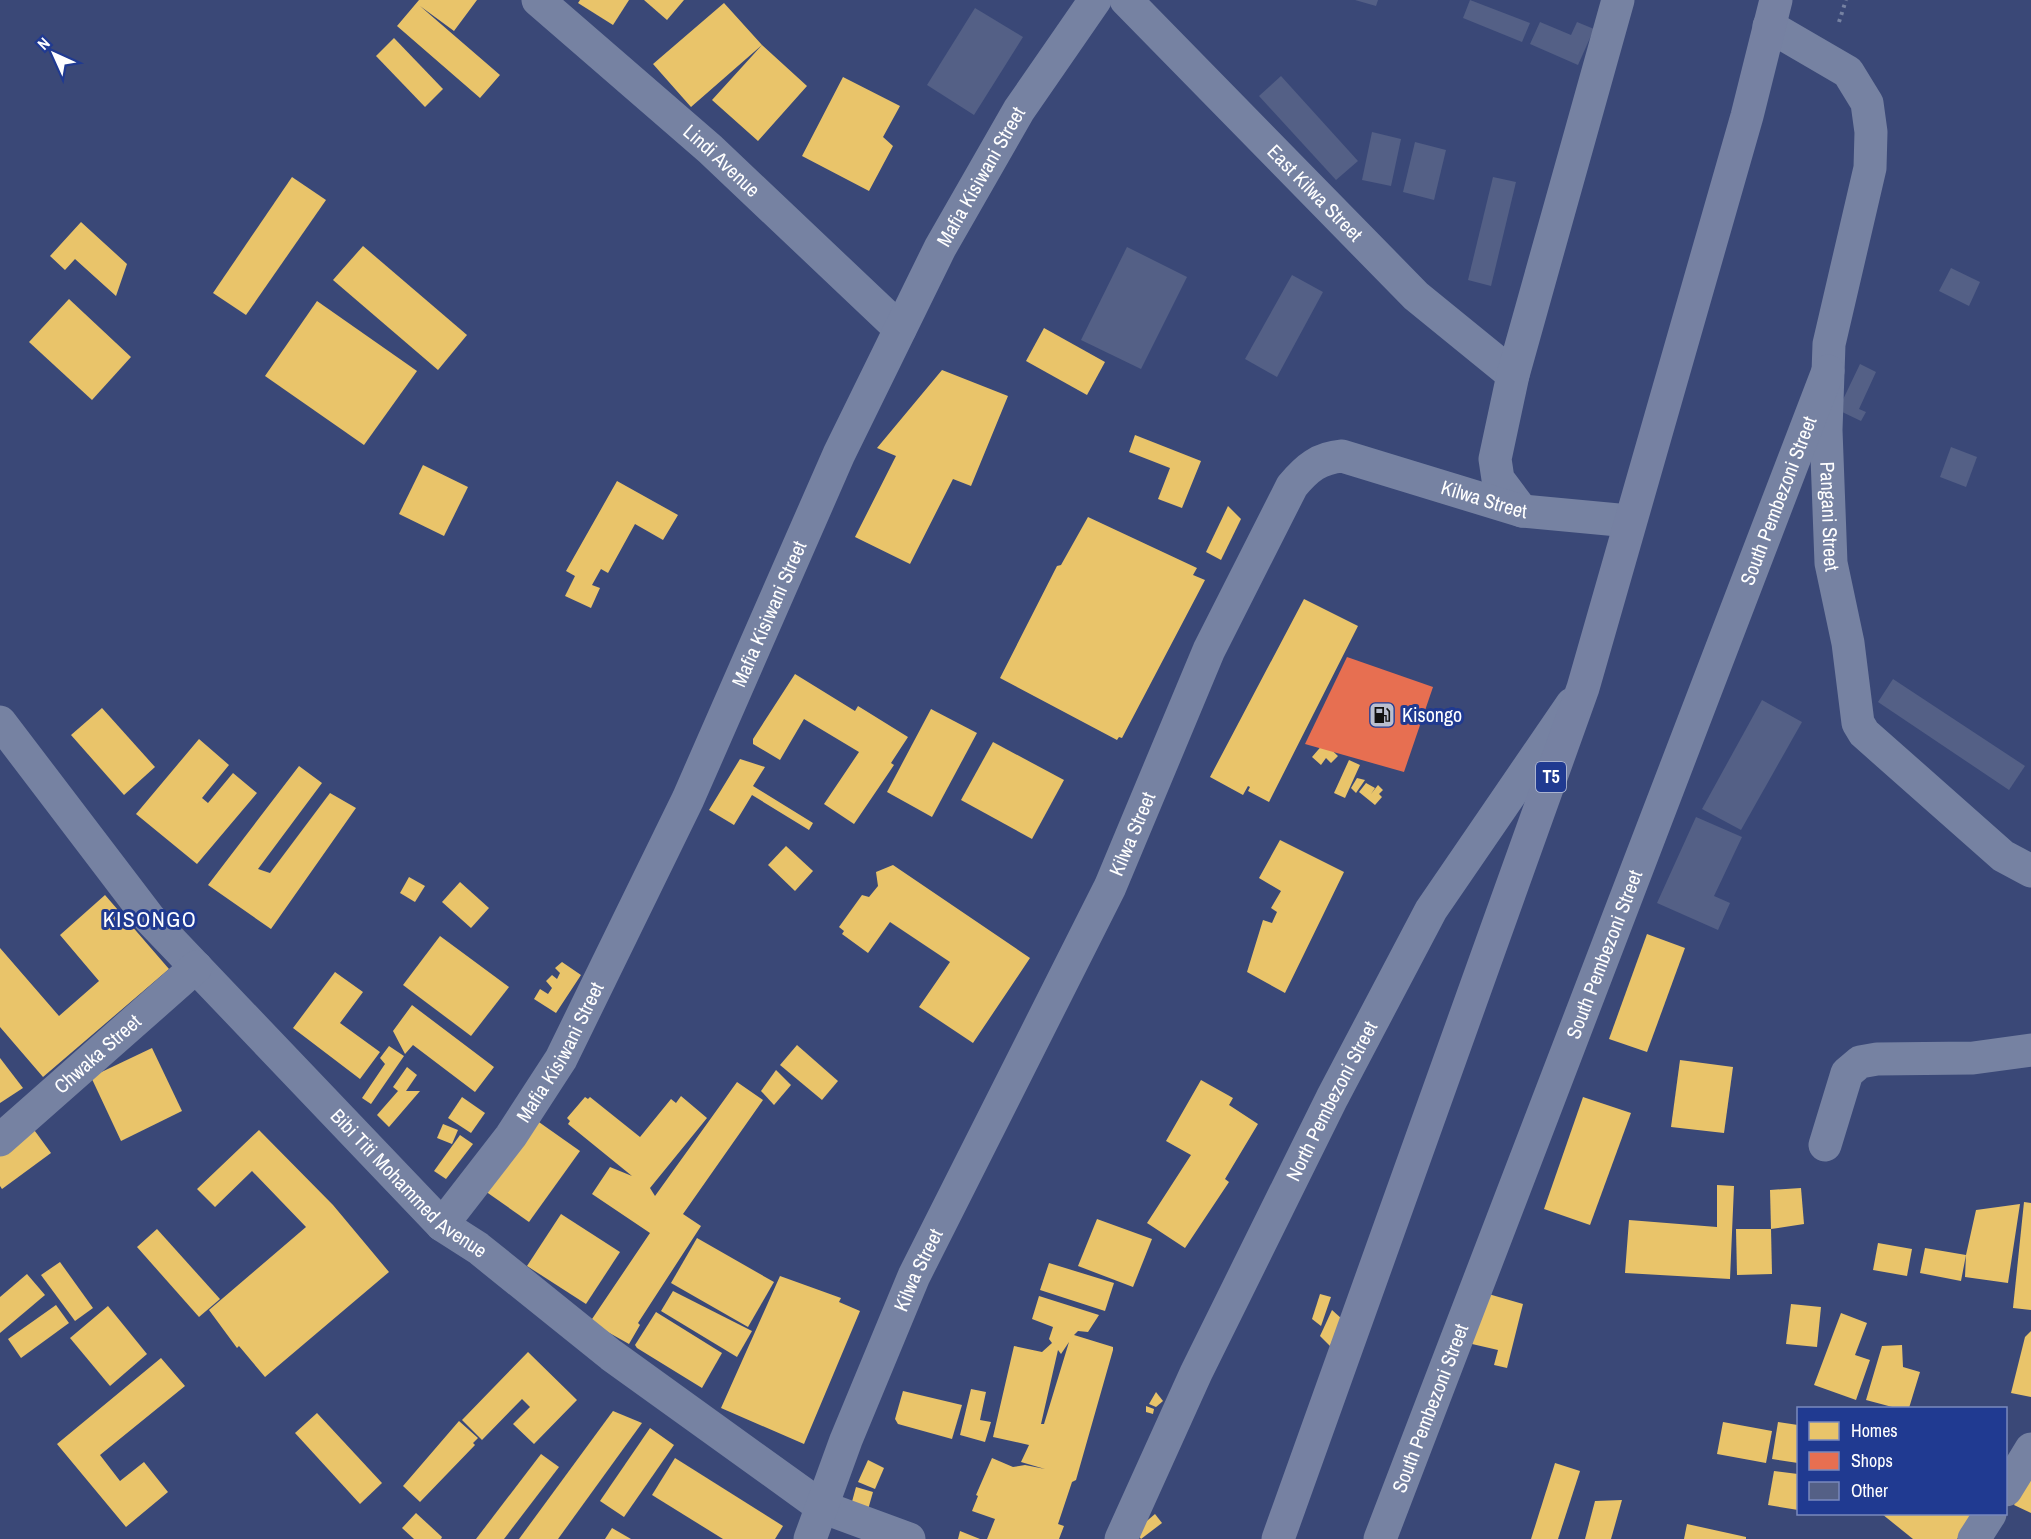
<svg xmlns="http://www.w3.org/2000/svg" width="2031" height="1539" font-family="'Archivo Narrow',sans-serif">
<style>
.homes{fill:#e9c46a;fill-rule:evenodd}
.shops{fill:#e76f51}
.building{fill:#546086}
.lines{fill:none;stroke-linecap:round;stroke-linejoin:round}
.path{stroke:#7682a2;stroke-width:4;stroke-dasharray:3 4.5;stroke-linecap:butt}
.minor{stroke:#7682a2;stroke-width:33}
.highway{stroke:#7681a2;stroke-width:33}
.labels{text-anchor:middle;stroke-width:6;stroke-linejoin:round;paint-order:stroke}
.shield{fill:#203a91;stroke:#bcc4de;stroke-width:1.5}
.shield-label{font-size:18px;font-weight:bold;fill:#fff}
.street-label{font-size:20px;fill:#fff;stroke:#203a91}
.poi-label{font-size:20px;fill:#fff;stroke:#203a91;text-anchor:start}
.quarter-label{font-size:22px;letter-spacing:1.5px;fill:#fff;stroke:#203a91}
</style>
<rect width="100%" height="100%" fill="#3a4877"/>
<g class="homes">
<polygon points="419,0 477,0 454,31 420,6 500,75 480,98 397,26"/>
<polygon points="580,0 629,0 613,25 578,3"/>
<polygon points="644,0 684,0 667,20"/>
<polygon points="724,3 762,45 807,86 758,141 712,100 762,45 691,107 653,64"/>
<polygon points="394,38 443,89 425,107 376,56"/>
<polygon points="843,77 900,106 883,137 893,146 869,191 802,156"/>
<polygon points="292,177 326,200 246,315 213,293"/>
<polygon points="81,222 127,264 116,296 75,259 65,270 50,256"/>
<polygon points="363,246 467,335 438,370 333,280"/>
<polygon points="69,299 131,357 92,400 29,342"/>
<polygon points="317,301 417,371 364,445 265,376"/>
<polygon points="1044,328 1105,362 1087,395 1026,361"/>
<polygon points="942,370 1008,396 971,486 953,479 910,564 855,537 896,456 877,448"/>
<polygon points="1135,435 1201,461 1182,508 1158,499 1170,468 1129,452"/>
<polygon points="423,465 468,487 444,536 399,514"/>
<polygon points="617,481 678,515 663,540 635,524 608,573 601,569 592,585 600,588 591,608 565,596 575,576 566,571"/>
<polygon points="1228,506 1241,519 1221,560 1206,552"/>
<polygon points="1088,517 1197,568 1193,575 1205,580 1122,738 1119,737 1117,740 1000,678 1057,566 1061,565"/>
<polygon points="1304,599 1358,626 1269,802 1248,791 1250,787 1248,786 1243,795 1210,777"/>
<polygon points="795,674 855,711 858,706 908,737 891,763 894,765 854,824 824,804 859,752 804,719 780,760 753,744 753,739"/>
<polygon points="102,708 155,767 124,795 71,735"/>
<polygon points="931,709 977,733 932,817 887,792"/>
<polygon points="199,739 229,765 202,798 208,803 233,773 257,793 197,864 136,814"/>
<polygon points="993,742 1064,780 1032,839 961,800"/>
<polygon points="1324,743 1338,756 1331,763 1326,758 1321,765 1312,757"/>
<polygon points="740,759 765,767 753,786 813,823 809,830 752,795 734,825 709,810"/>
<polygon points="1349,760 1360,765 1345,798 1334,793"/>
<polygon points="299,766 322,783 258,869 270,873 330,793 356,808 271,929 208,885"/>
<polygon points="1357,778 1365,780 1356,793 1351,788"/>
<polygon points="1366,783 1375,788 1371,794 1378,785 1383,790 1379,794 1382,797 1375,805 1359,792"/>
<polygon points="1280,840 1344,872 1285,993 1247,972 1263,920 1272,923 1277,912 1271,908 1281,891 1259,878"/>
<polygon points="786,846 813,871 795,891 768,865"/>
<polygon points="893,865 1030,958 973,1043 919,1007 950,962 890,922 868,953 842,934 844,931 839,927 862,895 869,897 878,886 876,872"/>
<polygon points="409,877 425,886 415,902 400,893"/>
<polygon points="460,882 489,908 471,928 442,902"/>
<polygon points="105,895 169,969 43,1077 0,1027 0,948 59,1016 99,981 60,935"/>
<polygon points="1647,934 1685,948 1647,1052 1609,1039"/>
<polygon points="440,936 509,987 471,1036 403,985"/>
<polygon points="562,962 581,975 556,1013 534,999 540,989 548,994 552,988 546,981 552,975 557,979 560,973 555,968"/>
<polygon points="335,972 363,992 340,1023 380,1052 360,1079 293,1028"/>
<polygon points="412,1005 494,1067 475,1092 413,1045 405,1054 393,1031"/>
<polygon points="797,1045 838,1081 822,1100 780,1065"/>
<polygon points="389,1046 404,1056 371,1104 362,1098 385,1064 380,1058"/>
<polygon points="152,1048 182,1111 121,1141 91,1077"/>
<polygon points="0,1058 23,1088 0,1103"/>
<polygon points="1680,1060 1733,1067 1724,1133 1671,1127"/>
<polygon points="407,1067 417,1075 406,1091 420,1091 389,1127 377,1115 398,1091 393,1087"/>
<polygon points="776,1070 791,1085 774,1105 761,1091"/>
<polygon points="1201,1080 1233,1098 1229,1105 1258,1124 1225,1179 1229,1182 1185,1248 1147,1223 1191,1155 1166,1141"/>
<polygon points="737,1082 763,1100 683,1214 701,1226 638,1323 640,1325 629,1344 590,1322 650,1233 592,1194 610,1167 632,1176 568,1124 570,1121 567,1118 585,1097 588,1099 590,1097 640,1137 671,1099 676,1103 681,1096 707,1118 650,1188 655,1196"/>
<polygon points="462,1097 485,1113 471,1133 448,1118"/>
<polygon points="1583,1097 1631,1113 1590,1225 1544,1209"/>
<polygon points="536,1120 580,1151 529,1222 485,1191"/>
<polygon points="443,1124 458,1130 452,1144 437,1138"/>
<polygon points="32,1127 51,1153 2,1189 0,1186 0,1150"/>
<polygon points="259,1130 333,1205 389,1272 265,1377 239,1346 237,1348 209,1310 306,1227 252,1171 215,1207 197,1189"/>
<polygon points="460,1135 473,1144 446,1179 434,1171"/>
<polygon points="1717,1185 1734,1186 1730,1279 1625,1273 1629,1220 1717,1227"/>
<polygon points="1801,1188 1804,1224 1771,1229 1770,1190"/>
<polygon points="2024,1202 2031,1203 2031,1310 2013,1308"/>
<polygon points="2020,1204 2008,1283 1965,1277 1966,1255 1961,1281 1920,1273 1925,1248 1966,1255 1976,1210"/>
<polygon points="561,1214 620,1252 586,1304 527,1266"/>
<polygon points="1097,1219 1152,1239 1133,1287 1078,1266"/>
<polygon points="157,1229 220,1299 199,1317 137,1247"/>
<polygon points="1736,1229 1771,1229 1772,1274 1737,1275"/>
<polygon points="697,1238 774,1282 748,1327 671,1283"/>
<polygon points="1878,1243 1912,1249 1907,1276 1873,1270"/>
<polygon points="60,1262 93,1308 75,1321 41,1275"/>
<polygon points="1049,1263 1114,1283 1105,1311 1040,1290"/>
<polygon points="27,1274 45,1295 0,1333 0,1297"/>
<polygon points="780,1276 841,1298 839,1302 860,1311 804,1444 721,1408"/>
<polygon points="673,1291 752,1331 737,1357 661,1311"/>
<polygon points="1485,1293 1523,1304 1507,1368 1494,1365 1498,1350 1472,1344"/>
<polygon points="1320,1294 1331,1297 1321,1326 1312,1319"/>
<path d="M1039,1296L1099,1315L1088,1332L1078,1331L1074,1335L1113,1347V1350L1076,1480L1072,1482L1058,1524L1064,1526L1059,1539H987L995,1519L972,1511L978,1496L976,1495L992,1458L1013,1467L1025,1465L1045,1469L1021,1462L1029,1445L993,1437L1014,1346L1042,1352L1052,1343L1049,1339L1053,1327L1032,1319ZM1069,1342L1044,1424H1041L1058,1350L1061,1354Z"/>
<polygon points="1791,1304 1821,1307 1817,1347 1786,1344"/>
<polygon points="56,1305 69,1323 21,1358 8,1339"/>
<polygon points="108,1306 147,1354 110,1386 70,1338"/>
<polygon points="1332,1310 1342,1319 1330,1346 1320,1336"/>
<polygon points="656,1312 722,1353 702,1388 637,1348 635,1345"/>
<polygon points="1841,1313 1867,1323 1855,1355 1870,1360 1856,1400 1814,1385"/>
<polygon points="2031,1331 2031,1397 2011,1393 2025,1337"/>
<polygon points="1902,1345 1903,1367 1920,1372 1909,1408 1896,1408 1866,1400 1882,1346"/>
<polygon points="528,1352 577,1400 534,1444 513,1424 530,1407 522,1399 482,1440 462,1420"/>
<polygon points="161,1358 185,1386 100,1455 120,1481 144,1462 168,1492 126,1527 57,1444"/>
<polygon points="971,1389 986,1392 980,1420 991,1422 985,1442 960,1435"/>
<polygon points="903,1391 962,1405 952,1439 898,1424 895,1419"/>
<polygon points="1156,1392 1163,1401 1156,1407 1149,1404"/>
<polygon points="1146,1406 1154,1409 1153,1414 1146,1412"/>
<polygon points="613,1411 642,1423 558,1539 519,1539"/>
<polygon points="317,1413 382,1483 360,1504 295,1433"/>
<polygon points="459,1421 478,1438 473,1443 475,1445 420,1502 403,1486"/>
<polygon points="1723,1422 1772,1431 1766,1463 1717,1454"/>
<polygon points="1778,1422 1798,1425 1798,1463 1772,1459"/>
<polygon points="650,1428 674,1445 624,1517 600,1501"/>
<polygon points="541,1454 559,1467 504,1539 476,1539"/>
<polygon points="675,1458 783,1526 775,1539 723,1539 652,1495"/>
<polygon points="868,1460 884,1468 875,1489 858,1482"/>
<polygon points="1555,1463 1580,1471 1558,1539 1531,1539"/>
<polygon points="1774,1471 1798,1474 1798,1510 1768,1505"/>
<polygon points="2031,1472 2031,1513 2014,1505"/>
<polygon points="856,1487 873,1492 867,1513 850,1509"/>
<polygon points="1622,1500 1611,1539 1585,1539 1595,1501"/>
<polygon points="416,1513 442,1537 441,1539 414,1539 402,1528"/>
<polygon points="1155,1514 1162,1523 1141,1539 1135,1531"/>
<polygon points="1882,1514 1978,1514 1957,1539 1913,1539"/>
<polygon points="1687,1524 1746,1537 1746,1539 1684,1539"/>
<polygon points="612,1528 631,1539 605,1539"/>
<polygon points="960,1531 980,1539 958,1539"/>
</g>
<polygon class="shops" points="1347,657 1433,687 1404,772 1305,744"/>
<g class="building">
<polygon points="1355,0 1378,0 1376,6"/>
<polygon points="1470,0 1530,23 1522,42 1463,18"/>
<polygon points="975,8 1023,37 974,115 927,85"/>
<polygon points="1540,22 1571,35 1577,22 1594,29 1578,65 1530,44"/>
<polygon points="1281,76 1358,161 1336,180 1259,96"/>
<polygon points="1372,132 1401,139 1391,186 1362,180"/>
<polygon points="1415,142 1446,150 1434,200 1403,192"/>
<polygon points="1493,177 1516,182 1491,286 1468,280"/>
<polygon points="1127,247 1187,277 1141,369 1081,340"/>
<polygon points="1951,268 1980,282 1969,306 1939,291"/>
<polygon points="1292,275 1323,292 1277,377 1245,359"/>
<polygon points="1860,364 1876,372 1859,409 1866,412 1861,421 1838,410"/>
<polygon points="1951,447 1977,457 1966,487 1940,477"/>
<polygon points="1893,679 2025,766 2009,790 1878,702"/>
<polygon points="1762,700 1802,722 1741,830 1702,809"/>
<polygon points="1696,817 1742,837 1714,896 1730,903 1718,930 1657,903"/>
</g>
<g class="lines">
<polyline class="path" points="1839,22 1846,0"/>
<g class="minor">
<path id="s1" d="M538,0L710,149L900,329"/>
<path id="s2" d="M1126,0L1416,296L1513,375"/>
<path id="s3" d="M1769,26L1848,72L1867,103L1871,132L1870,168L1829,344L1826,430L1831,563L1848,643L1858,723L1864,733L2003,856L2031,871"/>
<polyline points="1522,511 1498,479 1495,459 1513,375 1618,0"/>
<path id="s4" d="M0,722L150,919L442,1225L478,1248L611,1355L822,1507L909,1539"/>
<path id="s5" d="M0,1140L196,967"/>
<polyline points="1825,1145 1847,1073 1860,1062 1877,1059 1973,1058 2031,1050"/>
<path id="s6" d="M442,1225L511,1136L561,1059L688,799L839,454L940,248L1019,110L1095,0"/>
<polyline points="2006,1490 2031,1449"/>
<path id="s7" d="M810,1539L846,1440L914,1276L1110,887L1209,650L1292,486C1307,468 1319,458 1342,456L1522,511L1629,521"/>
<path id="s8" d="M1121,1539L1196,1373L1332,1098L1431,910L1572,704"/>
<path id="s9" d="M1380,1539L1828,371"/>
<polyline points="1974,1539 1990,1514"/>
</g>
<polyline class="highway" points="1278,1539 1583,688 1747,116 1776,0"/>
</g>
<defs>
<g id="fuel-square" transform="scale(1.35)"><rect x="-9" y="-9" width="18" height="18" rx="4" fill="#babfcf" stroke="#203a91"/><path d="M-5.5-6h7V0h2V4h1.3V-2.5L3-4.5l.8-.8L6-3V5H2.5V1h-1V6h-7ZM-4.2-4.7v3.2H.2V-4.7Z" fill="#111"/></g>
</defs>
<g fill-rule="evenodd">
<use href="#fuel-square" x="1382" y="715"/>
</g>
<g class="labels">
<rect class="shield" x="1536" y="762" width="30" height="30" rx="4.5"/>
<g class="shield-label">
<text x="1551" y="783">T5</text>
</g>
<g class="street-label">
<text dy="7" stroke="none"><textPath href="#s1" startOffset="244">Lindi Avenue</textPath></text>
<text dy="7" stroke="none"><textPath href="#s6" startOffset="1182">Mafia Kisiwani Street</textPath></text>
<text dy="7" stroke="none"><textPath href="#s2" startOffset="270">East Kilwa Street</textPath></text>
<text dy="7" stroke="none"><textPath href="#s7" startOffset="1368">Kilwa Street</textPath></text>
<text dy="7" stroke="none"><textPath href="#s9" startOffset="1112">South Pembezoni Street</textPath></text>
<text dy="7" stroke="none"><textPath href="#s3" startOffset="546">Pangani Street</textPath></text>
<text dy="7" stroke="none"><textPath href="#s6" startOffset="696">Mafia Kisiwani Street</textPath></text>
<text dy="7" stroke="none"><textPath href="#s7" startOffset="776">Kilwa Street</textPath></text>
<text dy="7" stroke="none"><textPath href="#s9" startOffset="626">South Pembezoni Street</textPath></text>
<text dy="7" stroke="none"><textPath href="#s6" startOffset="210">Mafia Kisiwani Street</textPath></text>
<text dy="7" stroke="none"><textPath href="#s5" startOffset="130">Chwaka Street</textPath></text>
<text dy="7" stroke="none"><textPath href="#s8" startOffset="486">North Pembezoni Street</textPath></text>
<text dy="7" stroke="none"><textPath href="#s4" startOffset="618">Bibi Titi Mohammed Avenue</textPath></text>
<text dy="7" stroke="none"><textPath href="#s7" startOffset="290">Kilwa Street</textPath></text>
<text dy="7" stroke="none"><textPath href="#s9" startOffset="140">South Pembezoni Street</textPath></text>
</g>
<g class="poi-label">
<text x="1402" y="722">Kisongo</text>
</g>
<g class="quarter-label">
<text x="150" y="927">KISONGO</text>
</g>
</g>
<rect x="1797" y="1407" width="210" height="108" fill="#203a91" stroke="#7989bd" stroke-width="1.5"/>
<rect x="1809" y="1422" width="30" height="18" fill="#e9c46a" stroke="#7989bd" stroke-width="1.5"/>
<text x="1851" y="1437" font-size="18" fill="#ffffff">Homes</text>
<rect x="1809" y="1452" width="30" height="18" fill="#e76f51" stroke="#7989bd" stroke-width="1.5"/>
<text x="1851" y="1467" font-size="18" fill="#ffffff">Shops</text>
<rect x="1809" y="1482" width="30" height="18" fill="#546086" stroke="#7989bd" stroke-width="1.5"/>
<text x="1851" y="1497" font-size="18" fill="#ffffff">Other</text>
<g transform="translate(54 54) rotate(315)" stroke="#203a91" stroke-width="4.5" paint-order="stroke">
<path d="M0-4.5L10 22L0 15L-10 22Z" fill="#ffffff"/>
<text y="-9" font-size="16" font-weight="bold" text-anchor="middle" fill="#ffffff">N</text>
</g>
</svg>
